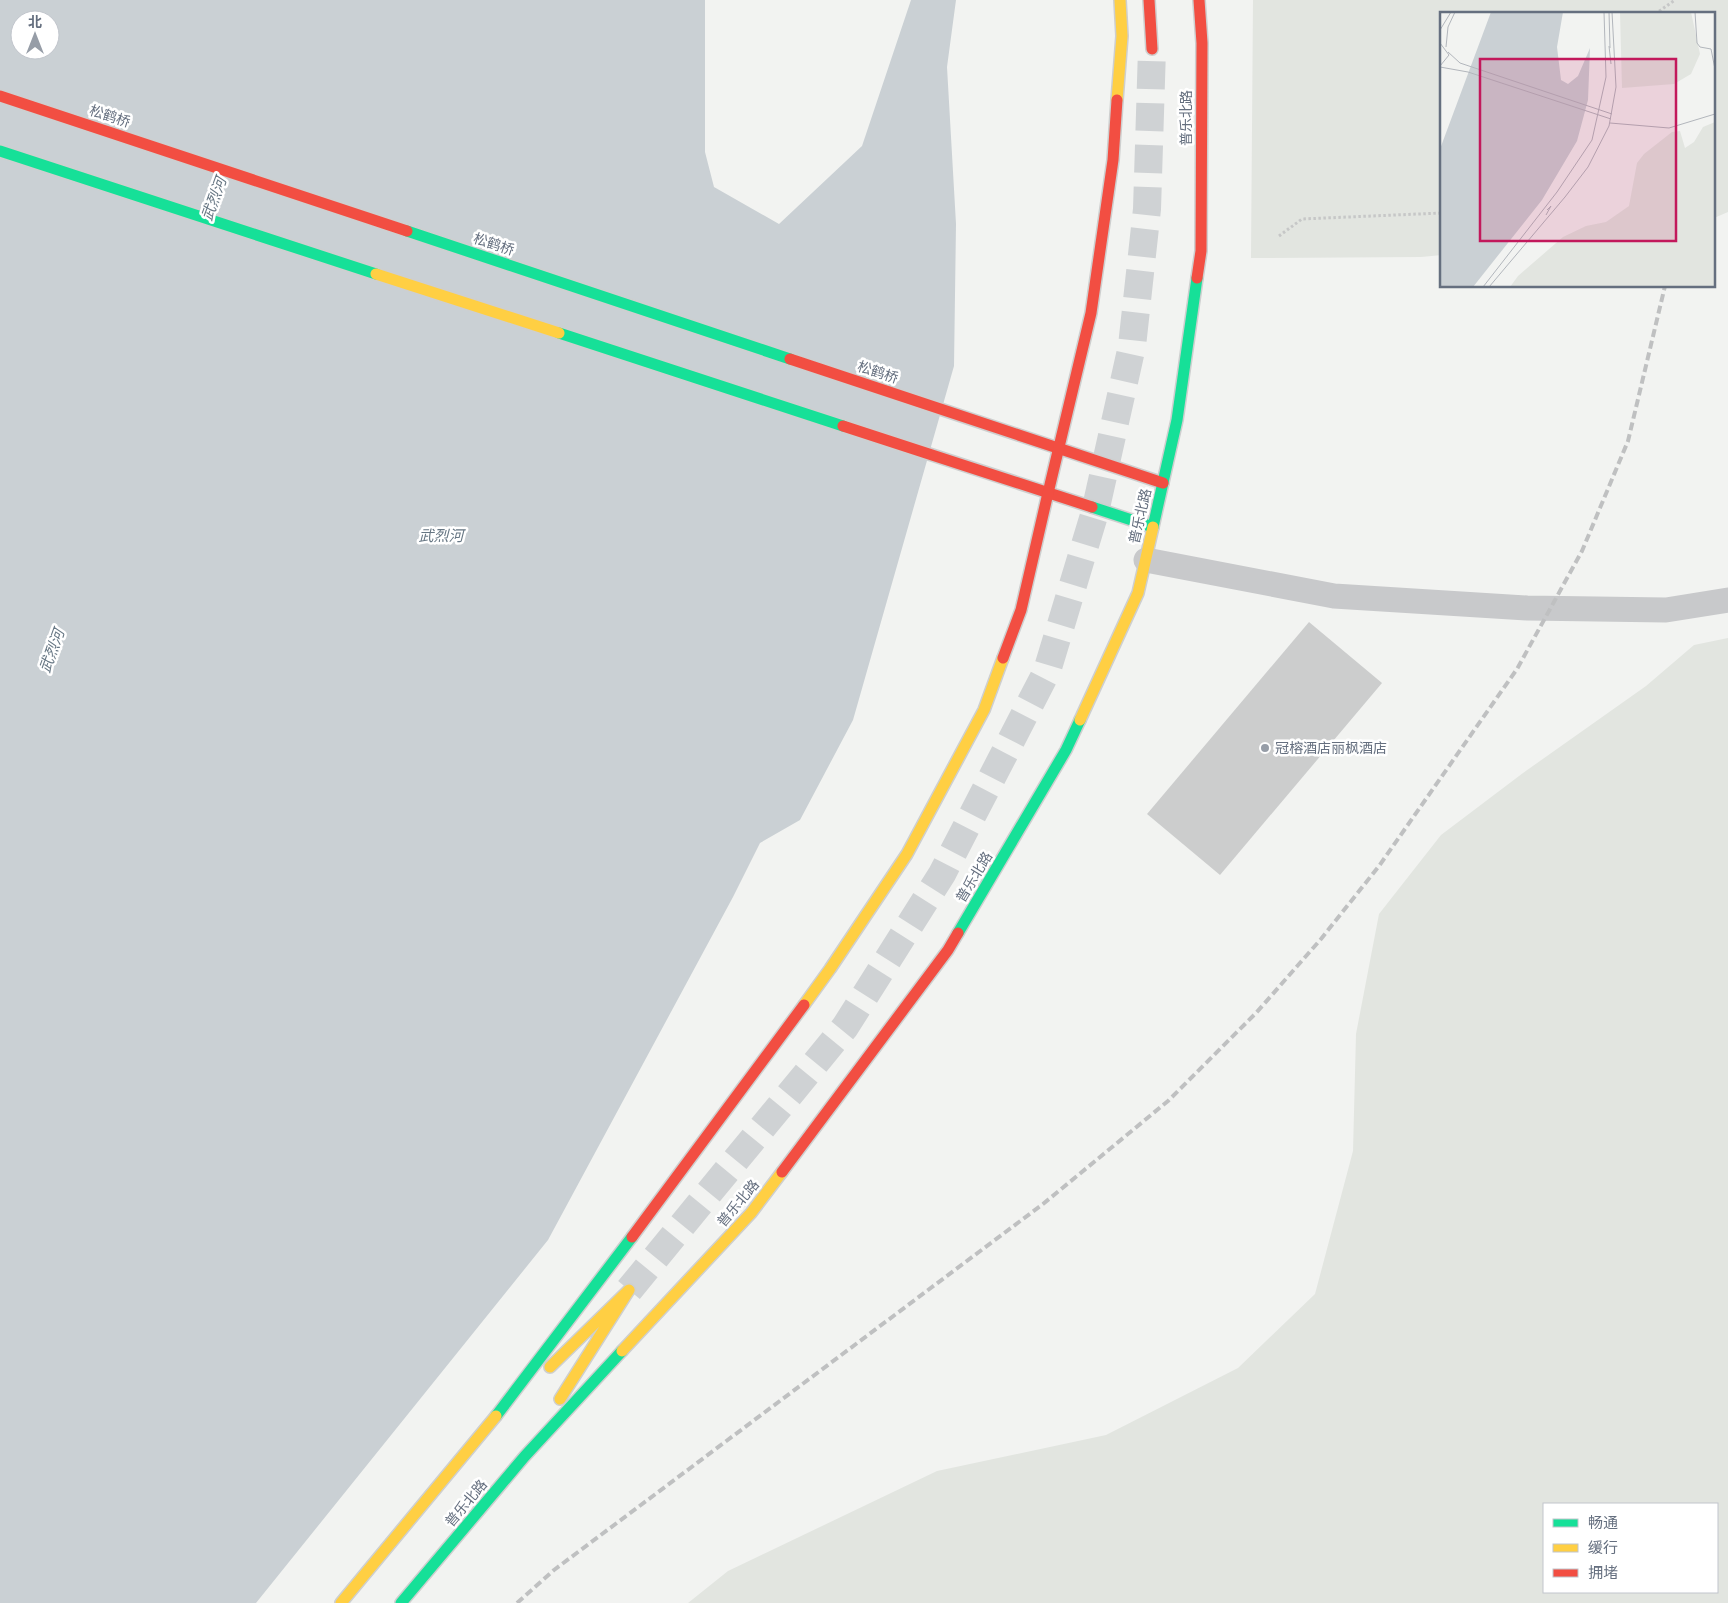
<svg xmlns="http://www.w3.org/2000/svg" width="1728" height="1603" font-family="Figtree,'Noto Sans SC',sans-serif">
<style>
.green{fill:#e2e5e0;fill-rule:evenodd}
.water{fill:#cad0d4;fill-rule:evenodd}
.building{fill:#cccdcd}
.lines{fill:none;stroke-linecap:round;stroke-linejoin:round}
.secondary-tunnel{stroke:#cfd2d4;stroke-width:28;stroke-dasharray:28 14;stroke-linecap:butt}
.fast-casing{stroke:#cecfcf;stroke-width:14}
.slow-casing{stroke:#cecfcf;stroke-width:14}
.jam-casing{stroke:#cecfcf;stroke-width:14}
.path{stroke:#c6c7c7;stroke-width:3;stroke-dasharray:2.5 2.5;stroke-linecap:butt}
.street{stroke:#c8c9cb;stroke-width:25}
.fast{stroke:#16e098;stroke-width:11}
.slow{stroke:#ffcf43;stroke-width:11}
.jam{stroke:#f24e42;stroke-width:11}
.rail{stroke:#bfc0c1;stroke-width:4;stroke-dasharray:8 4;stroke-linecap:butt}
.poi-dot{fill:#969da7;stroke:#fff;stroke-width:2}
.labels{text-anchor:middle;stroke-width:5;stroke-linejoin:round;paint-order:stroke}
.street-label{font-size:14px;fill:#656f7f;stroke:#fff}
.poi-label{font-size:14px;fill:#656f7f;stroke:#fff;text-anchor:start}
.water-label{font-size:15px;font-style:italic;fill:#667683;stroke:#fff}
.inset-road{fill:none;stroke:#b2b6bc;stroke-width:1}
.view{fill:#c2185b;fill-opacity:0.15;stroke:#c2185b;stroke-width:2.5}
.inset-edge{fill:none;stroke:#656f7f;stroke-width:2.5}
</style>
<rect width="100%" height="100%" fill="#f2f3f1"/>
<g class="green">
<polygon points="1253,0 1728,0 1728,212 1714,218 1714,14 1442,14 1442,255 1421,257 1251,258"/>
<path d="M1728,638V1603H688L728,1571L937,1471L1106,1435L1238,1368L1315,1294L1353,1151L1356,1034L1379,914L1441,835L1523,773L1646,686L1694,645ZM1544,1504H1717V1592H1544Z"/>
</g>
<path class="water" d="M0,0H705V152L714,187L779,224L862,146L911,0H956L947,67L956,224L954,366L853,720L800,820L760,843L733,897L548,1240L256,1603H0ZM20,20H50V50H20Z"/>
<polygon class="building" points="1309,622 1382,683 1220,875 1147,814"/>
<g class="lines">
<polyline class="secondary-tunnel" points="629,1290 845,1027 942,874 1047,671 1095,512 1132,346 1147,209 1152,49"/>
<g class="fast-casing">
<g id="fast">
<polyline points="0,151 376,274"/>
<polyline points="407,231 790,359"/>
<polyline points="559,333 843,426"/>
<polyline points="1092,507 1153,527 1177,420 1197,278"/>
<polyline points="958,933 1066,750 1080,720"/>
<polyline points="496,1416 632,1237"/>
<polyline points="401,1603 525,1456 622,1351"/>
</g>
</g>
<g class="slow-casing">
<g id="slow">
<polyline points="1117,100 1122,36 1120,0"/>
<polyline points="376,274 559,333"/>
<polyline points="1080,720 1138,593 1153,527"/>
<polyline points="804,1005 830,969 907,854 984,710 1003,658"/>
<polyline points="622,1351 751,1213 782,1172"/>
<polyline points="550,1367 629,1290 560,1399"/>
<polyline points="341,1603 496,1416"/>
</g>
</g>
<g class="jam-casing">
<g id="jam">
<polyline points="1149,0 1152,49"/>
<polyline points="0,96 407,231"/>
<polyline points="1197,278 1201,251 1202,43 1199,0"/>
<polyline points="790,359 1163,483"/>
<polyline points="843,426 1092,507"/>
<polyline points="1048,493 1091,313 1113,160 1117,100"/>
<polyline points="1003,658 1021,610 1048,493"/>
<polyline points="782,1172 948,950 958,933"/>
<polyline points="632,1237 804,1005"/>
</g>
</g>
<g class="path">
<polyline points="1655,14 1675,0"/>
<polyline points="1279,236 1302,219 1442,213"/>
</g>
<polyline class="street" points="1146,560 1334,596 1527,608 1666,610 1728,600"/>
<use href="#fast" class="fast"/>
<use href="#slow" class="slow"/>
<use href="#jam" class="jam"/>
<polyline class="rail" points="517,1603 554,1570 1043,1204 1168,1101 1256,1013 1321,939 1379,866 1517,669 1582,551 1628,441 1665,286"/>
</g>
<circle class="poi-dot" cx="1265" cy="748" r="5"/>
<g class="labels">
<g class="street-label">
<text transform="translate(110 116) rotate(18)" y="5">松鹤桥</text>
<text transform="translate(1186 118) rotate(-90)" y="5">普乐北路</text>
<text transform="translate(494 244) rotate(18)" y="5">松鹤桥</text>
<text transform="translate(878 372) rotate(18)" y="5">松鹤桥</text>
<text transform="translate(1140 516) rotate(-77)" y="5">普乐北路</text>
<text transform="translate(974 877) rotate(-59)" y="5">普乐北路</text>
<text transform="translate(738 1203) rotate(-50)" y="5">普乐北路</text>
<text transform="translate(466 1503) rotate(-50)" y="5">普乐北路</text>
</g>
<g class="poi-label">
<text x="1275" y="753">冠榕酒店丽枫酒店</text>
</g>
<g class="water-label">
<text transform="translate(214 199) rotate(-70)" y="5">武烈河</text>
<text x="441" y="541">武烈河</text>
<text transform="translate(52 651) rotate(-70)" y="5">武烈河</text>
</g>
</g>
<g transform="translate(1440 12)">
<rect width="275" height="275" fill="#f2f3f1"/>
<path d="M180,0H251L260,42L251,62L234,72L182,76ZM275,110V275H70L78,264L123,225L146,214L166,210L189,194L197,151L204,142L232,120L240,119L245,136L254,130L263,115Z" fill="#e2e5e0"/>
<path d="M51,0H123L117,35L121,68L128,72L138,64L150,36L148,88L137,129L102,188L33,275H0V137Z" fill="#cad0d4"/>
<path class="inset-road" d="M169,0L170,36M255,0L257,31L260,35L271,37L275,57M0,18L11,0M0,31L9,43L0,54M169,34L171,52M6,35L8,15L15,0M8,40L20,51L172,102M0,55L28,60L171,107M170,111L229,116L275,102M106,203L111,194L107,198M43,275L117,180L152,128L166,65L164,0M49,275L125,185L148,155L169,114L176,75L172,0"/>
<path class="view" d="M40,47H236V229H40Z"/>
<rect width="275" height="275" class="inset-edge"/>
</g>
<rect x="1543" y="1503" width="175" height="90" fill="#ffffff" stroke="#c1c5cc"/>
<rect x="1553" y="1519" width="25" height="8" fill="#16e098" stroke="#c1c5cc"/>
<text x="1588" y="1528" font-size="15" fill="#656f7f">畅通</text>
<rect x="1553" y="1544" width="25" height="8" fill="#ffcf43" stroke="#c1c5cc"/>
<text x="1588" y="1553" font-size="15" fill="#656f7f">缓行</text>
<rect x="1553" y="1569" width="25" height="8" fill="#f24e42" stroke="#c1c5cc"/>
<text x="1588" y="1578" font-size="15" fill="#656f7f">拥堵</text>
<g transform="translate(35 35)"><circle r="24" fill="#ffffff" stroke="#c1c5cc"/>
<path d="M0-4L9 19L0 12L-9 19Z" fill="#969da7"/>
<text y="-8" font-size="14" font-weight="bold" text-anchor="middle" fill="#656f7f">北</text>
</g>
</svg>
